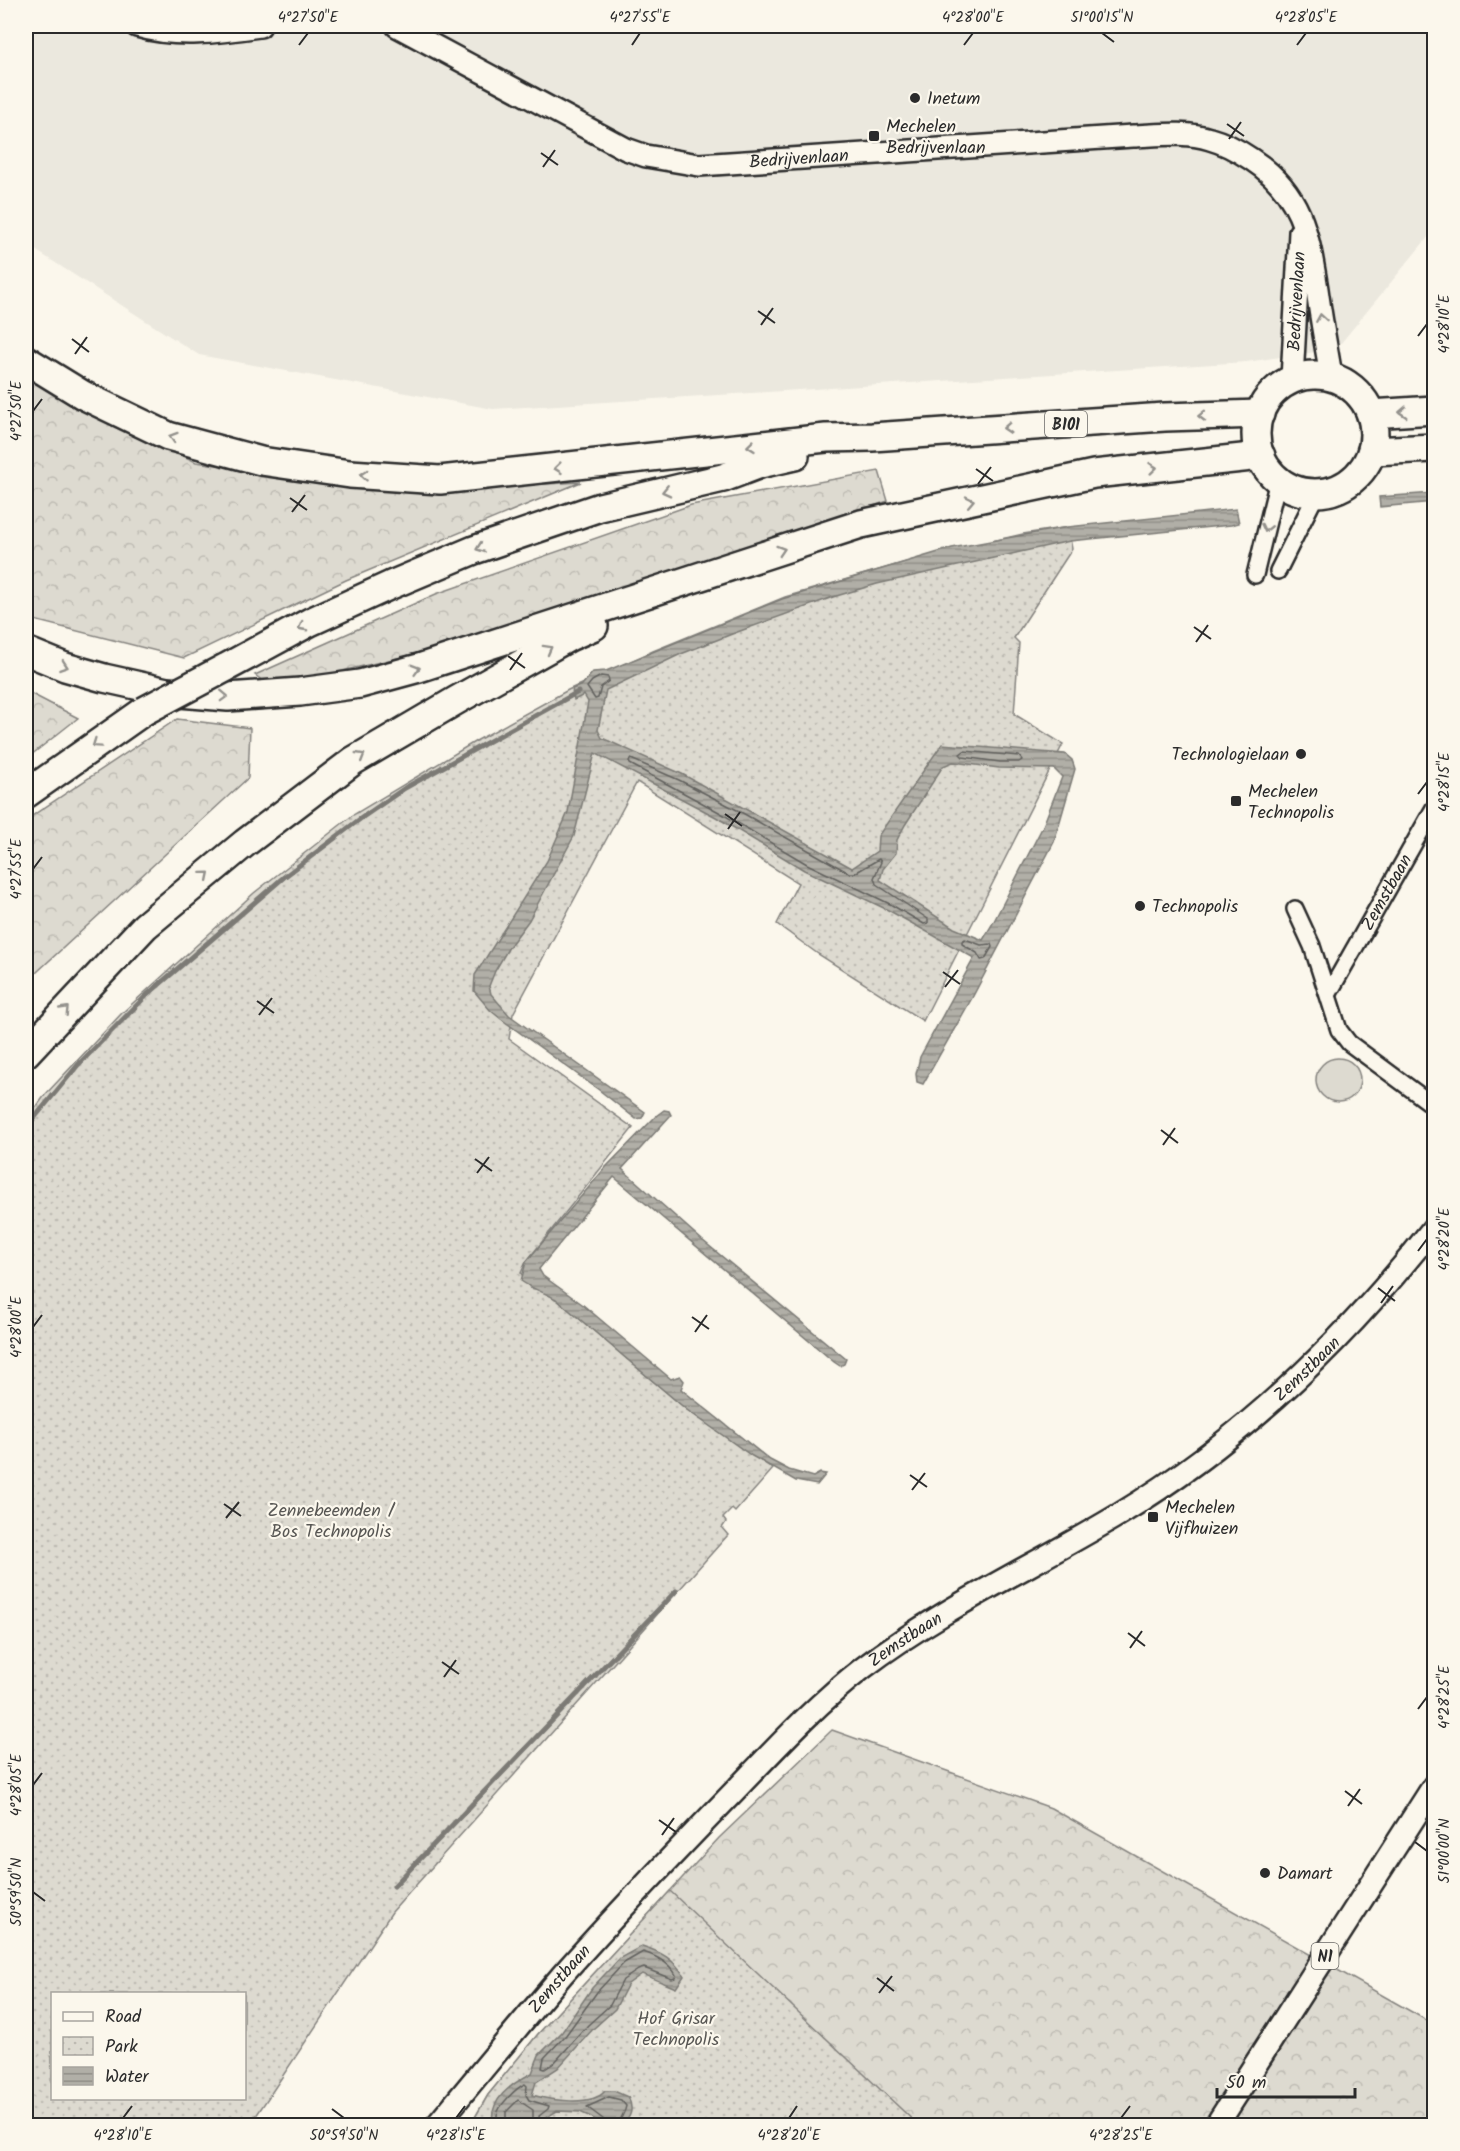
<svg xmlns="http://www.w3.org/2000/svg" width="1460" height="2151" font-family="Kalam,sans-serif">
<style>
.built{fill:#ebe8de}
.green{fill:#dddad0;stroke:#84827e;stroke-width:1.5}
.forest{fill:url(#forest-crowns);stroke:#84827e;stroke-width:1.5}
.park{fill:url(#park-dots);stroke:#84827e;stroke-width:1.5;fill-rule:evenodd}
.water{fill:url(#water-rules);stroke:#7b7a75;stroke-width:1.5;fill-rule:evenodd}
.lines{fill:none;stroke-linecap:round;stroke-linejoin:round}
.shore{stroke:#61605d;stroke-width:1.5}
.stream{stroke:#7b7a75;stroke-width:5}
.street-casing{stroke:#2b2b2b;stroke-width:20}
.secondary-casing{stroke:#2b2b2b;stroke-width:26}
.primary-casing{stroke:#2b2b2b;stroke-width:27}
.highway-casing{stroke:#2b2b2b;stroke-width:32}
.street{stroke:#fbf7ec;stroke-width:15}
.secondary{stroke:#fbf7ec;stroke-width:21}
.primary{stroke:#fbf7ec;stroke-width:22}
.highway{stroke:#fbf7ec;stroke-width:27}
.highway-bridge-casing{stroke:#2b2b2b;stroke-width:32;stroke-linecap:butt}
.highway-bridge{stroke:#fbf7ec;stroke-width:27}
.oneway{stroke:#93918c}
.ticks{fill:none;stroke:#2b2b2b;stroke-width:2}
.poi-dot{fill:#2b2b2b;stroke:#fbf7ec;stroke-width:2}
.labels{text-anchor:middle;stroke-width:4.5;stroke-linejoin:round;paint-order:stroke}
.shield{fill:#fbf7ec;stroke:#696865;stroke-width:1.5}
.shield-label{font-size:16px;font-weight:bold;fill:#2b2b2b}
.poi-label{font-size:18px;fill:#2b2b2b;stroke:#fbf7ec;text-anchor:start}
.street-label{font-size:18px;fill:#2b2b2b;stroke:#fbf7ec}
.park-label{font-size:18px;fill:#585754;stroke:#fbf7ec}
.neatline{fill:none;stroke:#2b2b2b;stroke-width:2}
.ticks-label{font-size:15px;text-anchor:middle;fill:#2b2b2b}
</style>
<defs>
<pattern id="forest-crowns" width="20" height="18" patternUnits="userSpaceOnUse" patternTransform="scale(1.5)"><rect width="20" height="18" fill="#dddad0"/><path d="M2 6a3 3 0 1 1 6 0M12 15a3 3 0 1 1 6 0" fill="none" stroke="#bebbb3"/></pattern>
<pattern id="park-dots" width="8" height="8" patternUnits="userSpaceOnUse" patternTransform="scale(1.5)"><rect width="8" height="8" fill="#dddad0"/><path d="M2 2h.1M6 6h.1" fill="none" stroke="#bebbb3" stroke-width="1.8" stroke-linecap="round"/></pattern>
<pattern id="water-rules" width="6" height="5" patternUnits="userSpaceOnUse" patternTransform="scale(1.5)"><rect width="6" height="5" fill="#b1afa7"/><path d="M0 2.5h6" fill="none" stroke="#908f88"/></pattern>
</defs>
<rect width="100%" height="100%" fill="#fbf7ec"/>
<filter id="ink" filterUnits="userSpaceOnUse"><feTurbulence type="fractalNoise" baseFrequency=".0167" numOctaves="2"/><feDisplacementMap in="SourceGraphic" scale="12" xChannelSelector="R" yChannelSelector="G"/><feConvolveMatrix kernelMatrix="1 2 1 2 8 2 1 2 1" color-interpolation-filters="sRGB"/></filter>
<g filter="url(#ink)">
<polygon class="built" points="26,26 1434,26 1434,230 1336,349 1246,362 493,409 199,355 26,244"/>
<circle class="green" cx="1338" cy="1080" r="22"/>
<g class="forest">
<polygon points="26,374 48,391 196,462 406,492 581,482 346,580 184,658 26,618"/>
<polygon points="879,471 888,501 491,636 325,675 263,681 255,675 436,594 691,505"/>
<polygon points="26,691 78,718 26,759"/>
<polygon points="177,719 250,728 248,778 26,982 26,820"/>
<polygon points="832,1730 1051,1808 1426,2020 1434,2012 1434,2125 470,2126 488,2095 538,2034 719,1838"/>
</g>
<g class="park">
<path d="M1068,527L1072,549L1014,638L1019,643L1014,714L1063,744L923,1021L818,954L777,924L798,883L637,782L513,1014L509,1039L633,1128L526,1262L521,1273L530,1288L540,1290L556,1299L687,1410L773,1469L735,1512L732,1509L723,1518L726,1522L722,1528L728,1535L392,1912L250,2125H26V1121L45,1095L122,1013L254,893L353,815L476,741L568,690L653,651L785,597L924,557L1023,534ZM52,1994H244V2098H52Z"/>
<polygon points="670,1891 918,2125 470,2126 488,2095 538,2034"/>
</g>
<g class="water">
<polygon points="1434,493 1434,502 1380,507 1379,497"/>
<path d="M1236,509L1239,523L1231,525L1070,541L877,584L833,597L732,634L681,654L606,690L598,730L602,738L682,774L852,868L877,851L878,836L942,744L1065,754L1072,760L1075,769L1054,842L972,998L923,1084L917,1082L916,1074L920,1057L974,958L888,910L804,870L716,817L595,753L574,836L529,920L509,947L495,971L489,986L491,994L509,1015L645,1112L642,1118L636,1119L599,1090L501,1019L490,1010L474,991L475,975L547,861L568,812L588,702L584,695L574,700L572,689L582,685L593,672L606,671L782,599L952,548L1068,527ZM953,762L999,768L1054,769L1062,777L1043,826L993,923L983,940L954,928L880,880L883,869L896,853L897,840L905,825L943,766Z"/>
<path d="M664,1110L669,1111L671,1115L622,1169L702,1240L846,1359L844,1364L840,1366L834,1362L614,1177L539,1269L543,1276L582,1304L671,1379L680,1376L684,1381L681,1389L770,1460L789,1470L813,1477L820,1473L826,1474L817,1485L796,1481L752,1456L687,1410L556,1299C544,1292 532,1289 521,1281L526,1262L605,1168L656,1116Z"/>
<path d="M642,1946C661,1952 674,1959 684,1976L676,1988L642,1974L628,1984L615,2009L593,2029L558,2068L536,2082L532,2095C550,2100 592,2107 605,2091H614L628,2097C634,2109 631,2116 623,2125H602L591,2117L580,2112L557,2111L545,2118L548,2125H493C488,2100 511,2084 532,2073L539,2055L562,2032L592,1988L620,1958Z"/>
</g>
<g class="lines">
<g class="shore">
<polygon points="601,676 608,677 609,681 601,687 598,698 595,699 587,687 592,681"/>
<polygon points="964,751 1019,756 1022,760 1019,762 1000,762 963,757 960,754"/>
<polygon points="631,759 679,780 739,811 849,873 855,873 879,859 881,862 874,878 876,884 928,919 928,923 924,924 890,904 807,864 719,812 630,764 629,761"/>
<polygon points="965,939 981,945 991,944 992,947 985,959 981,960 977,953 962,944 962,941"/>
<path d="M643,1952C656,1956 669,1962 676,1975L675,1978L672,1979L644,1968L638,1970L623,1980L610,2005L588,2025L554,2063L545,2069L542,2068L544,2058L566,2035L597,1992L624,1963Z"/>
<path d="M499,2126C498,2122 497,2118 497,2115C498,2106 517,2087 525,2084L527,2086L526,2095L529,2100L549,2106L548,2109L539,2116L541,2126"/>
<polyline points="506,2126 506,2112 518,2100 533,2110 533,2126"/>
<path d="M605,2126L603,2119L587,2107L609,2097L621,2100L626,2106C625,2114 619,2118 619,2126"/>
</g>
<g class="stream">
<polyline points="26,1128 78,1065 147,995 284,877 360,819 405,788 578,692"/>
<polyline points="394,1886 676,1591"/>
</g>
<g class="street-casing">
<g id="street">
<polyline points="1278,571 1317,493"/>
<polyline points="1255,575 1278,480"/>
<polyline points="1295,909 1312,946 1339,1030 1349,1043 1434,1106"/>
<path id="s1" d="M1329,993L1434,808"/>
</g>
</g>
<g class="secondary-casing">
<g id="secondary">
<path d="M137,26C177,38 219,32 260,26"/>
<path id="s2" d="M397,26L626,149L646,156L699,165L1133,136C1158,135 1186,131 1210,139C1225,143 1239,151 1251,159C1302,192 1308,234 1317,289C1321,318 1326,347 1331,375"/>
<path id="s3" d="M1292,379L1300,232"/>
<path id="s4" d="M436,2126C478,2075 520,2024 563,1974C614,1916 667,1861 721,1805C767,1758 811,1708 863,1668C943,1607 1034,1566 1120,1514C1244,1439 1345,1341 1434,1227"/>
</g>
</g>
<g class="primary-casing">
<polyline id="primary" points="1216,2126 1434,1786"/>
</g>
<g class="highway-casing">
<g id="highway">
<polyline points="26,360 83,395 168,436 261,461 350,474 440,480 826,438 872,437 1165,417 1260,414"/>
<circle cx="1315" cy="434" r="59"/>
<polyline points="1371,414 1434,410"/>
<polyline points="1372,451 1434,448"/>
<polyline points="26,651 65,667 104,678 167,692 228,697 300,692 360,684 419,668 861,524 1094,474 1261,456"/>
<polyline points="225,668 310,622 391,585 474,550 600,507 723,478 760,464 795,456"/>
<polyline points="26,794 144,711"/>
<polyline points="26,1053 145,926 245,843 353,761 457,700 569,637 594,626"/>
</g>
</g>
<use href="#street" class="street"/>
<use href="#secondary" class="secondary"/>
<use href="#primary" class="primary"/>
<use href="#highway" class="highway"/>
<g class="highway-bridge-casing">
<polyline id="highway-bridge" points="144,711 225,668"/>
</g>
<use href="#highway-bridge" class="highway-bridge"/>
</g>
<defs><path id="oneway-chevron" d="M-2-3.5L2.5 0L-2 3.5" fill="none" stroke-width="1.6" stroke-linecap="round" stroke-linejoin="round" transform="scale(1.5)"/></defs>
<g class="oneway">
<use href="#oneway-chevron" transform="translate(1321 318) rotate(-99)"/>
<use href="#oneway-chevron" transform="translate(1403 412) rotate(177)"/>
<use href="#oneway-chevron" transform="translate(1202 416) rotate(179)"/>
<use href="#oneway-chevron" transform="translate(1007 428) rotate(176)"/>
<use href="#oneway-chevron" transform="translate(173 437) rotate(-162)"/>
<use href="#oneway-chevron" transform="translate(751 446) rotate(174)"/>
<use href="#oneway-chevron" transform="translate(558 468) rotate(174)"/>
<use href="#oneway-chevron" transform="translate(1153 468) rotate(-6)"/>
<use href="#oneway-chevron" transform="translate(364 475) rotate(-176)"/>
<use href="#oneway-chevron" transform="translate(666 491) rotate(167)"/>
<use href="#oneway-chevron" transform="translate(970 501) rotate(-12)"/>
<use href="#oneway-chevron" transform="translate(1266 528) rotate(103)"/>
<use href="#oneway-chevron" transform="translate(480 548) rotate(160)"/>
<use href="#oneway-chevron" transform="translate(781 550) rotate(-18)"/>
<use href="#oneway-chevron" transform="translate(302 627) rotate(152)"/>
<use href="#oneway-chevron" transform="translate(548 649) rotate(-29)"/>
<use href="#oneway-chevron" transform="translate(64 666) rotate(19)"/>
<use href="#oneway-chevron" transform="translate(416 669) rotate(-16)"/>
<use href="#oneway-chevron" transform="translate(224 696) rotate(2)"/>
<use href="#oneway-chevron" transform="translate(96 744) rotate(145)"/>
<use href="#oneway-chevron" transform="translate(361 756) rotate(-31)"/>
<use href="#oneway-chevron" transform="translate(206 875) rotate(-40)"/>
<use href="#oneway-chevron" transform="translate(65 1010) rotate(-46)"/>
</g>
</g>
<path class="ticks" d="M1102,33L1114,42M299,45L308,33M632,45L640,33M964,45L973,33M1297,45L1306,33M1227,124L1244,136M1229,139L1241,122M541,153L558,165M543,167L555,150M758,311L775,323M761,325L773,308M1418,336L1427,324M72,339L89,352M75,354L87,337M33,411L42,399M976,469L993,481M978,484L991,467M290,498L307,510M292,512L305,495M1194,627L1211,639M1196,642L1208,625M508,656L525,668M510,670L522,653M1418,794L1427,782M725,814L742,826M728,829L740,812M33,869L42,857M943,972L960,984M945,987L958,970M257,1001L274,1013M259,1015L272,998M1161,1130L1178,1143M1163,1145L1175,1128M475,1159L492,1171M477,1173L489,1157M1418,1251L1427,1239M1378,1288L1395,1301M1381,1303L1393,1286M692,1317L709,1329M33,1327L42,1315M695,1332L707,1315M910,1475L927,1487M912,1490L925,1473M224,1504L241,1516M226,1518L239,1502M1128,1633L1145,1646M1130,1648L1142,1631M442,1662L459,1674M444,1677L456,1660M1418,1709L1427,1697M33,1785L42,1773M1345,1791L1362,1804M1348,1806L1360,1789M659,1820L676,1832M662,1835L674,1818M1415,1842L1427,1851M33,1892L45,1901M877,1978L894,1991M879,1993L892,1976M332,2109L344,2118M123,2118L132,2106M456,2118L465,2106M789,2118L797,2106M1121,2118L1130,2106"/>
<g class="poi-dot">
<circle cx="915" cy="98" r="6"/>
<rect x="868" y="130" width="12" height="12" rx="3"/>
<circle cx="1301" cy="754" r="6"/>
<rect x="1230" y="795" width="12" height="12" rx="3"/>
<circle cx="1140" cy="906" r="6"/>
<rect x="1147" y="1511" width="12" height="12" rx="3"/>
<circle cx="1265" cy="1873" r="6"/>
</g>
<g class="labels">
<g class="shield">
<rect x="1045" y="411" width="42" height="26" rx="4.5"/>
<rect x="1311.5" y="1943" width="27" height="26" rx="4.5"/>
</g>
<g class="shield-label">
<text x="1066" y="430">B101</text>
<text x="1325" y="1962">N1</text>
</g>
<g class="poi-label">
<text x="927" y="104">Inetum</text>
<text x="886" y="132">Mechelen<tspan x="886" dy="21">Bedrijvenlaan</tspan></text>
<text x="1289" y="760" text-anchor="end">Technologielaan</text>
<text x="1248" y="797">Mechelen<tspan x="1248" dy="21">Technopolis</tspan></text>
<text x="1152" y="912">Technopolis</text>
<text x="1165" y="1513">Mechelen<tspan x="1165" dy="21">Vijfhuizen</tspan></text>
<text x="1277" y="1879">Damart</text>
</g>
<g class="street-label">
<text dy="6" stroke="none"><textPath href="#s2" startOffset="435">Bedrijvenlaan</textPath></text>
<text dy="6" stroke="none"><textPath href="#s3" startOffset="78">Bedrijvenlaan</textPath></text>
<text dy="6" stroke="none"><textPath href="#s1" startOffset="116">Zemstbaan</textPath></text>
<text dy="6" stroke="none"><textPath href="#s4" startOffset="1164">Zemstbaan</textPath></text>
<text dy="6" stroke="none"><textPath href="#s4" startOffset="678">Zemstbaan</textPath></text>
<text dy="6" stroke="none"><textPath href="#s4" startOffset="192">Zemstbaan</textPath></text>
</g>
<g class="park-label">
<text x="331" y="1516">Zennebeemden /<tspan x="331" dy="21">Bos Technopolis</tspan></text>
<text x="676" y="2024">Hof Grisar<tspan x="676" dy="21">Technopolis</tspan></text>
</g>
</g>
<rect width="1460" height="2151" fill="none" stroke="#fbf7ec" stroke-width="66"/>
<rect x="51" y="1992" width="195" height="108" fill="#fbf7ec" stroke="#a8a59f" stroke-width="1.5"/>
<rect x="63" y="2012" width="30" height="9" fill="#fbf7ec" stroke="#a8a59f" stroke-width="1.5"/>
<text x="105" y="2022" font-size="18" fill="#2b2b2b">Road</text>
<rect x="63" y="2037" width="30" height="18" fill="url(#park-dots)" stroke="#a8a59f" stroke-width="1.5"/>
<text x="105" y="2052" font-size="18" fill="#2b2b2b">Park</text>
<rect x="63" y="2067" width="30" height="18" fill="url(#water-rules)" stroke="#a8a59f" stroke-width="1.5"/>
<text x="105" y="2082" font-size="18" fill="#2b2b2b">Water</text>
<path d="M1217 2088v9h138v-9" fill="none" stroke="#2b2b2b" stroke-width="3"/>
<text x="1226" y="2088" font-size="18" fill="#2b2b2b" stroke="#fbf7ec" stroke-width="4.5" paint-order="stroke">50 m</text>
<rect x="33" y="33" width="1394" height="2085" class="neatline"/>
<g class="ticks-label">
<text x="308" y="22">4°27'50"E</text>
<text x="640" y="22">4°27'55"E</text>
<text x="973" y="22">4°28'00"E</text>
<text x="1102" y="22">51°00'15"N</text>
<text x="1306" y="22">4°28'05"E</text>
<text transform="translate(1444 324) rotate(-90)" y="5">4°28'10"E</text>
<text transform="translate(16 411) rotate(-90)" y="5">4°27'50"E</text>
<text transform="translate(1444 782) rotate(-90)" y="5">4°28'15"E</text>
<text transform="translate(16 869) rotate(-90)" y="5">4°27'55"E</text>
<text transform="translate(1444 1239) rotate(-90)" y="5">4°28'20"E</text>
<text transform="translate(16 1327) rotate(-90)" y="5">4°28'00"E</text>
<text transform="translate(1444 1697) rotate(-90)" y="5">4°28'25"E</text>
<text transform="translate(16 1785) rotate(-90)" y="5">4°28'05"E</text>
<text transform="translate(1444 1851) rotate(-90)" y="5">51°00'00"N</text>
<text transform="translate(16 1892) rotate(-90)" y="5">50°59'50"N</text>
<text x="123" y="2140">4°28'10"E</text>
<text x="344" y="2140">50°59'50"N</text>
<text x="456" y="2140">4°28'15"E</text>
<text x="789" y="2140">4°28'20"E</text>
<text x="1121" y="2140">4°28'25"E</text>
</g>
</svg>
